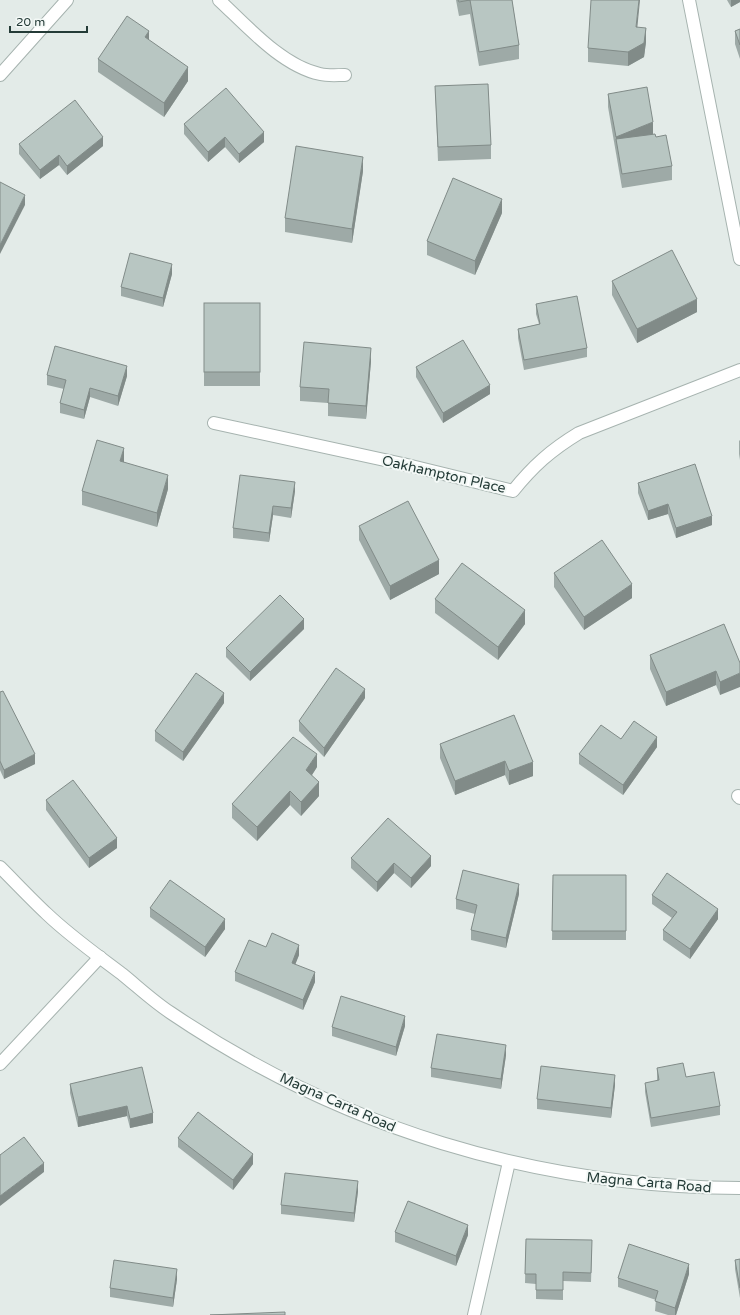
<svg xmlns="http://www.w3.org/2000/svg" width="740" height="1315" font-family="'Varela Round',sans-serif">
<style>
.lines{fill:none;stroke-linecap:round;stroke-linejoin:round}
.service-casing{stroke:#a6b3af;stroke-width:14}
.minor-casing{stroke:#a6b3af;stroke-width:14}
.service{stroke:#fff;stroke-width:12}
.minor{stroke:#fff;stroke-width:12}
.wall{fill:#9eaaa7}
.shaded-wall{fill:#818b88}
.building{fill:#b8c6c2;stroke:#818b88}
.labels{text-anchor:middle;stroke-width:4;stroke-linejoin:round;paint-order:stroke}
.street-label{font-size:14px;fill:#243b37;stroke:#f3f8f6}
</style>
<rect width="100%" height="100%" fill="#e3ebe8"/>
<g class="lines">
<g class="service-casing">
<g id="service">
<polyline points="689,0 740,259"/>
<polyline points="474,1315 509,1162"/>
</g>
</g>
<g class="minor-casing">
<g id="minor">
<path d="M219,0C247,26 282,66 320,74C328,76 337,75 345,75"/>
<polyline points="0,75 67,0"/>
<path d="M214,423L403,464L513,491C533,466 551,450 579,433L740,370"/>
<polyline points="738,796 740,798"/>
<path d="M0,867C16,883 31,899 47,914C70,936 97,955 122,974C138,987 154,1002 171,1013C341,1128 535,1187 740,1188"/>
<polyline points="0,1064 100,957"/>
</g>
</g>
<use href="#service" class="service"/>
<use href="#minor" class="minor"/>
</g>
<g class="wall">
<polygon points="456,0 512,0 519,45 519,59 479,66 470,14 459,16"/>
<polygon points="727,0 740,0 740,2 731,7"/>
<polygon points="637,27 646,42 644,57 628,66 588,62 588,48"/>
<polygon points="740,29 740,59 735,44 735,31"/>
<polygon points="98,59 188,81 164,117 98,72"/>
<polygon points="435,86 491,145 491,159 438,161"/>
<polygon points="608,94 656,137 672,166 672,180 622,188 608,107"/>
<polygon points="184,124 264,142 239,163 225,147 208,162 184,134"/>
<polygon points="19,144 103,146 67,175 59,165 40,179 19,154"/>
<polygon points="363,171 352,243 285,232 285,218"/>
<polygon points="502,213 475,275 427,255 427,241"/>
<polygon points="172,274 163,307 121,296 121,287"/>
<polygon points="612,281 697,312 637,343 612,295"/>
<rect x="204" y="303" width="56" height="83"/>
<polygon points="536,304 587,348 587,357 524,370 518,338 518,329 539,324 536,314"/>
<polygon points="371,361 366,419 328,416 328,403 300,401 300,387"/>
<polygon points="416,367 490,394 443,423 416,377"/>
<polygon points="47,375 127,376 118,406 90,397 84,419 60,413 60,403 64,389 47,385"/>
<polygon points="740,440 740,460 739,454 739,441"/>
<polygon points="124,462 168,489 157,527 82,505 82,491"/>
<polygon points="638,483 712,525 676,538 668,514 648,520 638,493"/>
<polygon points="295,491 291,518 273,515 269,542 233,538 233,528"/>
<polygon points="359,526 439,574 390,600 359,540"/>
<polygon points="554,573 632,598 584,630 554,587"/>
<polygon points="435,599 525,624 498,660 435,613"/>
<polygon points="304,629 250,681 226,657 226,648"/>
<polygon points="650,655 740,663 720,695 716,685 666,706 650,669"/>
<polygon points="0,692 35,764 4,779 0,770"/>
<polygon points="365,698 324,757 299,731 299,721"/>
<polygon points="224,703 183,761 155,741 155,731"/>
<polygon points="514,715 533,776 509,785 505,775 455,795 440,758 440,744"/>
<polygon points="621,739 657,747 623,795 579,764 579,754"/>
<polygon points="317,767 312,775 319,796 301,816 290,805 257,841 232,818 232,804"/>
<polygon points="46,800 117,848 89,868 46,810"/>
<polygon points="351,858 431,866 411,888 394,873 377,892 351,868"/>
<polygon points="553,875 626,875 626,940 552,940"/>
<polygon points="519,894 506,948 471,940 471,930 475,914 456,909 456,899"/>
<polygon points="652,895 718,919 690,959 663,940 663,930 672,918 652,904"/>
<polygon points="150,908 225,929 205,957 150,917"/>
<polygon points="266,947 299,955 295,964 315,982 303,1010 235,981 235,972"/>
<polygon points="405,1026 396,1056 332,1036 332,1027"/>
<polygon points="506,1055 501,1089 431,1077 431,1068"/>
<polygon points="657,1068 720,1106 720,1115 651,1127 645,1092 645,1083 657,1081"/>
<polygon points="70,1084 153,1113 153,1123 130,1128 127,1116 78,1127 70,1093"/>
<polygon points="615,1085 611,1118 537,1109 537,1099"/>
<polygon points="178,1138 253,1164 233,1190 178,1147"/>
<polygon points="358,1191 354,1222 281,1214 281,1205"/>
<polygon points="395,1232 468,1235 456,1266 395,1242"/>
<polygon points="526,1239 592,1250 591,1282 563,1281 563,1300 536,1299 536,1284 525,1283"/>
<polygon points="740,1259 740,1298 735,1269 735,1260"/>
<polygon points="689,1274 676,1315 668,1315 655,1311 656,1300 618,1287 618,1278"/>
<polygon points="177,1279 173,1307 110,1297 110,1288"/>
</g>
<g class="shaded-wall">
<polygon points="639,0 640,0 636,41 636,27"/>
<polygon points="731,0 740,0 740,2 731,7"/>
<polygon points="646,28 646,42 644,57 628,66 628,52"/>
<polygon points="149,31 149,45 145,37"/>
<polygon points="188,67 188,81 164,117 164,103"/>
<polygon points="653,122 653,136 616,139 616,151 616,137"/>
<polygon points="264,132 264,142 239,163 239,154"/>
<polygon points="103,137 103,146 67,175 67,166"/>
<polygon points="225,137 225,147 208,162 208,152"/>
<polygon points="59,155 59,165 40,179 40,170"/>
<polygon points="363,157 363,171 352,243 352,229"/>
<polygon points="25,195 25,205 0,254 0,245"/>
<polygon points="502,199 502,213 475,275 475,261"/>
<polygon points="172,264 172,274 163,307 163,298"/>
<polygon points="697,299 697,312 637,343 637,329"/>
<polygon points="371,348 371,361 366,419 366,406"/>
<polygon points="127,366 127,376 118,406 118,396"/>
<polygon points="490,385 490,394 443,423 443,413"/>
<polygon points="90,388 90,397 84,419 84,410"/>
<polygon points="124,448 124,462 120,475 120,461"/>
<polygon points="168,475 168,489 157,527 157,513"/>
<polygon points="295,482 295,491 291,518 291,508"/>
<polygon points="668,504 668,514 648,520 648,511"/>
<polygon points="273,506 273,515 269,542 269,533"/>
<polygon points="712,516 712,525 676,538 676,528"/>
<polygon points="439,560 439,574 390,600 390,586"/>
<polygon points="632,584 632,598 584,630 584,617"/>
<polygon points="525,610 525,624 498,660 498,647"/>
<polygon points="304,619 304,629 250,681 250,672"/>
<polygon points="716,671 716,685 666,706 666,692"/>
<polygon points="740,673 740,687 720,695 720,682"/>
<polygon points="365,689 365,698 324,757 324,748"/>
<polygon points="224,693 224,703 183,761 183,752"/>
<polygon points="657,737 657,747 623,795 623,785"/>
<polygon points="35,754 35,764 4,779 4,770"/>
<polygon points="317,754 317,767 306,784 306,770"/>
<polygon points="505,761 505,775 455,795 455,781"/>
<polygon points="533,762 533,776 509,785 509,771"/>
<polygon points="319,782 319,796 301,816 301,802"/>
<polygon points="290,791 290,805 257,841 257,827"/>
<polygon points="117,838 117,848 89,868 89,858"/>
<polygon points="431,856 431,866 411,888 411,878"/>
<polygon points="394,863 394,873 377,892 377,882"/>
<polygon points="519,884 519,894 506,948 506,938"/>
<polygon points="718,909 718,919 690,959 690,949"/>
<polygon points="225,919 225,929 205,957 205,947"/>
<polygon points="299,945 299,955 292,973 292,963"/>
<polygon points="315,972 315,982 303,1010 303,1000"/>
<polygon points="405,1016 405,1026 396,1056 396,1047"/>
<polygon points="506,1045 506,1055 501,1089 501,1079"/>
<polygon points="615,1075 615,1085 611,1118 611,1108"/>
<polygon points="127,1106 127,1116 78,1127 78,1117"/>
<polygon points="153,1113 153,1123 130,1128 130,1119"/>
<polygon points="253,1154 253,1164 233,1190 233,1180"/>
<polygon points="44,1163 44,1172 0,1206 0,1196"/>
<polygon points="358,1181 358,1191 354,1222 354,1213"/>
<polygon points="468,1225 468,1235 456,1266 456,1256"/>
<polygon points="689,1264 689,1274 676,1315 675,1315 675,1308"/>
<polygon points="177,1269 177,1279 173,1307 173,1298"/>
</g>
<g class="building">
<polygon points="458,0 512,0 519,45 479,52 470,0 459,2"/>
<polygon points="591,0 639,0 636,27 646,28 644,43 628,52 588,48"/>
<polygon points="127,16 149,31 145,37 188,67 164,103 98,59"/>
<polygon points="740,29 740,45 735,31"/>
<polygon points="488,84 491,145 438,147 435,86"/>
<polygon points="647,87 653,122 616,137 608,94"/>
<polygon points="226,88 264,132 239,154 225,137 208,152 184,124"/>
<polygon points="75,100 103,137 67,166 59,155 40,170 19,144"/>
<polygon points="655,134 656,137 666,135 672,166 622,174 616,139"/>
<polygon points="296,146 363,157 352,229 285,218"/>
<polygon points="453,178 502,199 475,261 427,241"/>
<polygon points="0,182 25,195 0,245"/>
<polygon points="672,250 697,299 637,329 612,281"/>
<polygon points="130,253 172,264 163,298 121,287"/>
<polygon points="577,296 587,348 524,360 518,329 540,324 536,304"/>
<rect x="204" y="303" width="56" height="69"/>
<polygon points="463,340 490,385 443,413 416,367"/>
<polygon points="304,342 371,348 366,406 328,403 329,389 300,387"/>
<polygon points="55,346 127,366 118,396 90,388 84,410 60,403 66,380 47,375"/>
<polygon points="97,440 124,448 120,461 168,475 157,513 82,491"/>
<polygon points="695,464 712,516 676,528 668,504 648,511 638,483"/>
<polygon points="240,475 295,482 291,508 273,506 269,533 233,528"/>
<polygon points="408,501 439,560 390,586 359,526"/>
<polygon points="602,540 632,584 584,617 554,573"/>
<polygon points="462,563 525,610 498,647 435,599"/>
<polygon points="280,595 304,619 250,672 226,648"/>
<polygon points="724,624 740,663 740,673 720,682 716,671 666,692 650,655"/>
<polygon points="336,668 365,689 324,748 299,721"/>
<polygon points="196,673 224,693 183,752 155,731"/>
<polygon points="3,691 35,754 4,770 0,761 0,692"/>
<polygon points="514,715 533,762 509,771 505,761 455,781 440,744"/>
<polygon points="634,721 657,737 623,785 579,754 601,725 621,739"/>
<polygon points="293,737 317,754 306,770 319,782 301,802 290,791 257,827 232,804"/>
<polygon points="73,780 117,838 89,858 46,800"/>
<polygon points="388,818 431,856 411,878 394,863 377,882 351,858"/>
<polygon points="463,870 519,884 506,938 471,930 477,905 456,899"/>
<polygon points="667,873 718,909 690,949 663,930 677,912 652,895"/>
<polygon points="553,875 626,875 626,931 552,931"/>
<polygon points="170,880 225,919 205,947 150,908"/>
<polygon points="272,933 299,945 292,963 315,972 303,1000 235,972 249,940 266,947"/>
<polygon points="341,996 405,1016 396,1047 332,1027"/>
<polygon points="437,1034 506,1045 501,1079 431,1068"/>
<polygon points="683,1063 686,1077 714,1072 720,1106 651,1118 645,1083 659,1080 657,1068"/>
<polygon points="541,1066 615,1075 611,1108 537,1099"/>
<polygon points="142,1067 153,1113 130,1119 127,1106 78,1117 70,1084"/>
<polygon points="198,1112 253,1154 233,1180 178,1138"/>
<polygon points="24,1137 44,1163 0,1196 0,1155"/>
<polygon points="285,1173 358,1181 354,1213 281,1205"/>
<polygon points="408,1201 468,1225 456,1256 395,1232"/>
<polygon points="526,1239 592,1240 591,1273 563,1272 563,1290 536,1290 536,1274 525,1274"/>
<polygon points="629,1244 689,1264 675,1308 655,1301 658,1291 618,1278"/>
<polygon points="740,1259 740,1288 735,1260"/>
<polygon points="114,1260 177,1269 173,1298 110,1288"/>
<polygon points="285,1312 285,1315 210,1315"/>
</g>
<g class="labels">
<g class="street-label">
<text transform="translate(444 474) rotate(13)" y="5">Oakhampton Place</text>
<text transform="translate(338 1102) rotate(24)" y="5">Magna Carta Road</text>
<text transform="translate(649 1182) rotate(5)" y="5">Magna Carta Road</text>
</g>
</g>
<path d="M10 26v6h77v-6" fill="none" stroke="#243b37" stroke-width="2"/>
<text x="16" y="26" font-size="12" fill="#243b37" stroke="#f3f8f6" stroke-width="3" paint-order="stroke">20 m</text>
</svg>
